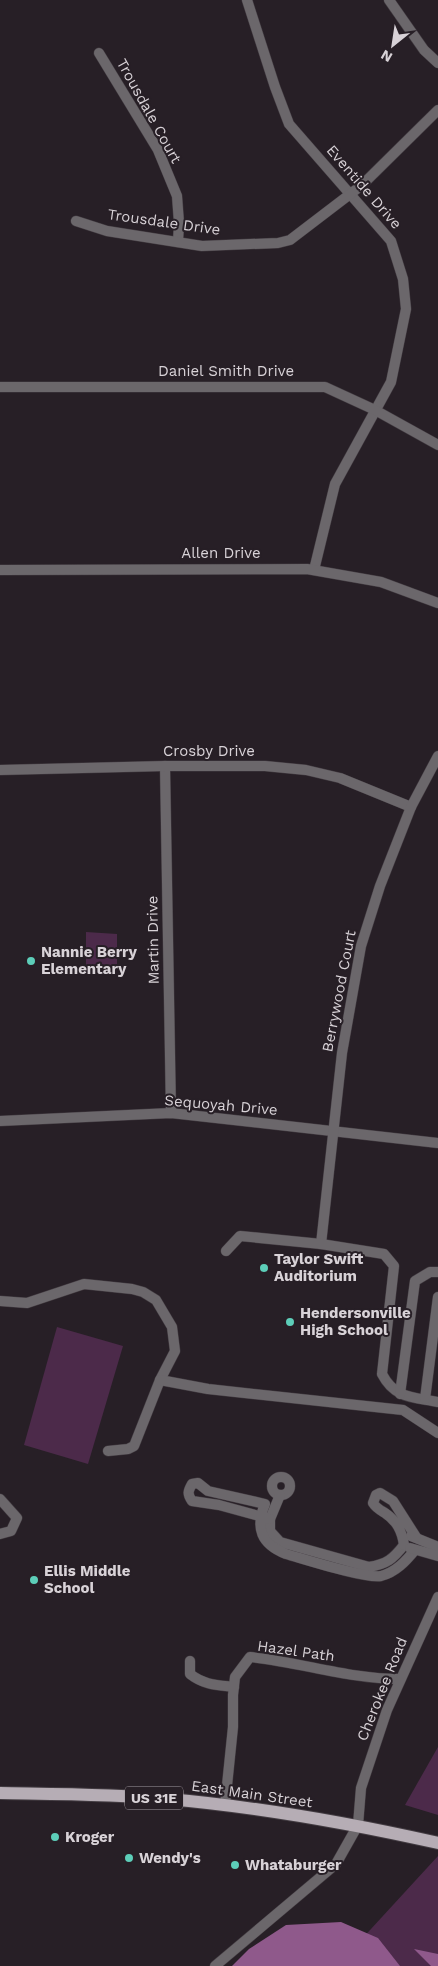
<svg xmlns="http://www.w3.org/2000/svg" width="438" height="1966" font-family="'Work Sans',sans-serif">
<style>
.green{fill:#4c2a4a}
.water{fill:#8f598b}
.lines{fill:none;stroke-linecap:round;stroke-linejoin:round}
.minor-casing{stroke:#433c42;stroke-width:11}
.major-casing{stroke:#433c42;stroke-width:14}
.minor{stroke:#6b676b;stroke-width:10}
.major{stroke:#b6adb5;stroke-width:12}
.poi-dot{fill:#5dceb9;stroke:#271f26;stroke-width:2}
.labels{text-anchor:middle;stroke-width:4;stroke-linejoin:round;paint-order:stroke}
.shield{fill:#271f26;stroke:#a39ca2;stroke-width:1}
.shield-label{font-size:14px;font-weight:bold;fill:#d8d2d7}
.street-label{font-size:15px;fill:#d8d2d7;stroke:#271f26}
.poi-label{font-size:15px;font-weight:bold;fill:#d8d2d7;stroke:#271f26;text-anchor:start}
</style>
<rect width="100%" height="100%" fill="#271f26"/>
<g class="green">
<polygon points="86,932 117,934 117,973 86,972"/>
<polygon points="57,1327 123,1346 88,1464 24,1445"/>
<polygon points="438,1747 438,1815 405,1805"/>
<polygon points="438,1856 438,1966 337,1966"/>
</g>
<g class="water">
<polygon points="341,1922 378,1938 400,1966 232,1966 249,1949 286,1925"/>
<polygon points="414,1949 438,1954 438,1966 431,1966"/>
</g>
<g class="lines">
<g class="minor-casing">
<g id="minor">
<polyline points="247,0 275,87 289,124 391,241 403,279 406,309 391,382 335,484 314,570"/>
<polyline points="389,0 424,50 438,63"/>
<polyline points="99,53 158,150 177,196 179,223 178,242"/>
<polyline points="76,221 107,231 202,246 278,243 290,240 362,185 438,110"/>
<polyline points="0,387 325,387 375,410 438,445"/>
<polyline points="0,570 307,569 381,582 438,603"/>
<polyline points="165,766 171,1113"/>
<polyline points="0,770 165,766 265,766 306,770 340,778 411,807"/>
<polyline points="0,1121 171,1113 438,1143"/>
<polyline points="321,1244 342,1053 361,946 380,886 411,807 438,756"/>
<path d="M226,1251L240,1236L321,1244L384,1254L394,1266L382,1374C395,1399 413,1397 438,1402"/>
<polyline points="0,1301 27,1303 84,1284 132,1289 143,1292 156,1300 172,1327 175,1351 160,1380 134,1446 128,1449 108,1451"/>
<polyline points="160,1380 208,1389 403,1410 438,1433"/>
<polyline points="400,1394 415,1281 430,1272 438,1272"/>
<polyline points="425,1399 438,1297"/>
<circle cx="281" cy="1486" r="9"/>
<path d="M280,1495L270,1519V1531L280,1542L369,1567C387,1564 393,1559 404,1545"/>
<polyline points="0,1499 17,1518 11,1531 0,1534"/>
<path d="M270,1519L219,1505L192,1501C187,1494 188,1491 192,1484L198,1483L208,1491L265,1504C255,1528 261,1544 286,1554C304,1559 366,1579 381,1576C396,1572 406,1561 415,1550"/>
<polyline points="411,1536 438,1547"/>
<path d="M404,1545C402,1531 397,1521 385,1513C380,1510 376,1508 373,1503L376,1495L380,1493L393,1501L416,1537"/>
<polyline points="410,1548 438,1556"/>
<path d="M190,1661V1674C204,1685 217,1685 234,1687"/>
<path d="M225,1805L233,1727V1695L235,1677L250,1657C300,1662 350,1679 400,1679"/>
<polyline points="215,1966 336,1864 358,1825 361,1788 387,1710 438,1597"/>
</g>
</g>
<g class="major-casing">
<path id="major" d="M0,1793C56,1794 112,1794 168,1799C259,1807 349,1823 438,1843"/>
</g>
<use href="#minor" class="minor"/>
<use href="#major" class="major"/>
</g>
<g class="poi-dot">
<circle cx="31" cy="961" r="5"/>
<circle cx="264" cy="1268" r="5"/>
<circle cx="290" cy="1322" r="5"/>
<circle cx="34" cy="1580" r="5"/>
<circle cx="55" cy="1837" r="5"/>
<circle cx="129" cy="1858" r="5"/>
<circle cx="235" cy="1865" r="5"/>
</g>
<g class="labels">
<rect class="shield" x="125" y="1786.5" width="58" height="23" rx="4"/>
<g class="shield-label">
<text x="154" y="1803">US 31E</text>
</g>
<g class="street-label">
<text transform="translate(149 111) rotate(61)" y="5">Trousdale Court</text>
<text transform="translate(364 187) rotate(49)" y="5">Eventide Drive</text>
<text transform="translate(164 222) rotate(8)" y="5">Trousdale Drive</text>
<text x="226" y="376">Daniel Smith Drive</text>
<text x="221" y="558">Allen Drive</text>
<text x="209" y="756">Crosby Drive</text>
<text transform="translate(153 940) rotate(-91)" y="5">Martin Drive</text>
<text transform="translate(339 991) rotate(-79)" y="5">Berrywood Court</text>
<text transform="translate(221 1105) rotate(5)" y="5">Sequoyah Drive</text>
<text transform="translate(296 1651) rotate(8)" y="5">Hazel Path</text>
<text transform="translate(382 1689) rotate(-68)" y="5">Cherokee Road</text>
<text transform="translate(252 1794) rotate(8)" y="5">East Main Street</text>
</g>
<g class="poi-label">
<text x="41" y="957">Nannie Berry<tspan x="41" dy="17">Elementary</tspan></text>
<text x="274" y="1264">Taylor Swift<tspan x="274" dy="17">Auditorium</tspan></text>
<text x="300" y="1318">Hendersonville<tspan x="300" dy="17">High School</tspan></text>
<text x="44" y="1576">Ellis Middle<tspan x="44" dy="17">School</tspan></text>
<text x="65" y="1842">Kroger</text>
<text x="139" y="1863">Wendy's</text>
<text x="245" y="1870">Whataburger</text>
</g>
</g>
<g transform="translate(393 45) rotate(210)" stroke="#271f26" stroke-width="4" paint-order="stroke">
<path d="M0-4L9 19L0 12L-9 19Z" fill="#d8d2d7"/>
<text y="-8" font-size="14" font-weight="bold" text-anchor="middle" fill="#d8d2d7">N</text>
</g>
</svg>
